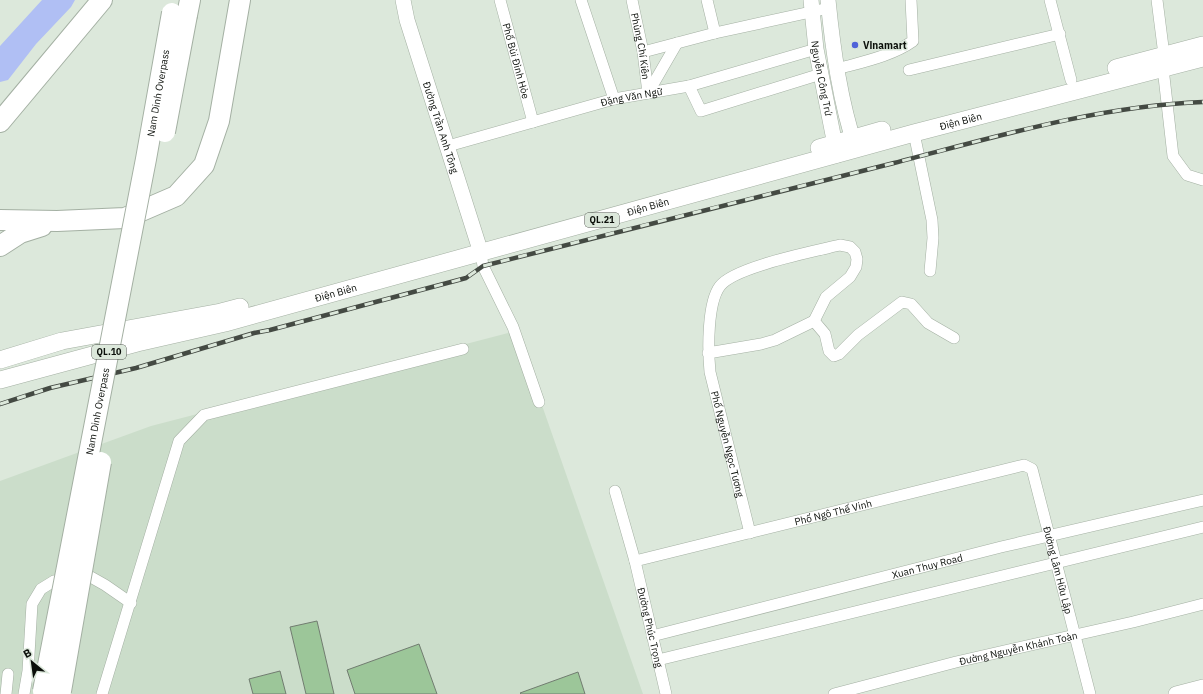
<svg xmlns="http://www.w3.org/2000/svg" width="1203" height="694" font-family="'IBM Plex Sans',sans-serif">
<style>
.built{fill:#cbddca}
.water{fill:#b0bff4}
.building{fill:#9cc699;stroke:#717c70}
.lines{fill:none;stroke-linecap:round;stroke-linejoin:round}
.street-casing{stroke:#a4b0a3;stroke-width:12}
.secondary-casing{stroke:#a4b0a3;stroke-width:16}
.primary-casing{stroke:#a4b0a3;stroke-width:18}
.highway-casing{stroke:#a4b0a3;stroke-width:22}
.street{stroke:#fff;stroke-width:11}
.secondary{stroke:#fff;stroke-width:15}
.primary{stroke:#fff;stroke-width:17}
.highway{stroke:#fff;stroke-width:20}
.rail-casing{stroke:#444a43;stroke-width:4.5}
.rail{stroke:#dce8db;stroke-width:3;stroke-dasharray:9;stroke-linecap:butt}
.highway-bridge-casing{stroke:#a4b0a3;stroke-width:22;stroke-linecap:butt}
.highway-bridge{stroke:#fff;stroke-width:20}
.poi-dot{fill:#5063d9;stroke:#dce8db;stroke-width:1.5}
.labels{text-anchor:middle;stroke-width:3;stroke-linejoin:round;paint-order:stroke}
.shield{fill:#dce8db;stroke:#4a5049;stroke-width:1}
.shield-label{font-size:9px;font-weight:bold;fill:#0b0f0a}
.poi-label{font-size:10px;font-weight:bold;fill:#0b0f0a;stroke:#dce8db;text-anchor:start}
.street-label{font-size:10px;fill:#0b0f0a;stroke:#dce8db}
</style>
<rect width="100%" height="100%" fill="#dce8db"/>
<polygon class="built" points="516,331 643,694 0,694 0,481 151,426"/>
<polygon class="water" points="42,0 75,0 71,7 36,44 8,80 0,82 0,46"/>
<g class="building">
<polygon points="317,621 334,694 306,694 290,627"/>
<polygon points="419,644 437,694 355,694 347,670"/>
<polygon points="280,671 286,694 253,694 249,679"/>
<polygon points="578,672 585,694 521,694 520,693"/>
</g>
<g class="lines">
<g class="street-casing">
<g id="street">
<path id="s1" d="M500,0L533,122"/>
<polyline points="581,0 614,99"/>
<path id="s2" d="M632,0L643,52L648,93"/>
<polyline points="707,0 715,33"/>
<polyline points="1050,0 1071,80"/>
<polyline points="1157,0 1164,55"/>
<polyline points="643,52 715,33 829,8"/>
<polyline points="1163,68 1173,156 1187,175 1203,180"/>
<path d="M837,69C862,62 892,56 913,41L911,0"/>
<polyline points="909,70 1060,34"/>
<polyline points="689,86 701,111 821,74"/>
<polyline points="648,93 677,43"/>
<polyline points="914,133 932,220 933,238 930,271"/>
<path id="s3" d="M448,146L614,99L689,86L816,49"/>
<polyline points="481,253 483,266 513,327 539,402"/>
<polyline points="814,321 825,334 829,351 834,356 839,354 858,335 902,302 911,304 928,323 954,338"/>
<path id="s4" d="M708,353L761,344L775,340L814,321L826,297L850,277L856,267L857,259L855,252L850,247L840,245C815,251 734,267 720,286C707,303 708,351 710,372L750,533"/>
<path id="s5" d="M615,491L635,561L666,694"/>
<path id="s6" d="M635,561L1024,465L1032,469L1090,694"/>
<path id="s7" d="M652,636L1001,547L1203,500"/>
<polyline points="658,660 1203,527"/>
<polyline points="6,694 8,674"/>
<polyline points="24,694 28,671 32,604 41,589 54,581 89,576 105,585 131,603"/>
<polyline points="102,694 179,441 204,415 463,349"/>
<path id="s8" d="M834,694L956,662L1133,622L1203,604"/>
</g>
</g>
<g class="secondary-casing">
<g id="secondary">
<path id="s9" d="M403,0L407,20L481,253"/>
<path id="s10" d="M811,0L816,49L837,155"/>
<path d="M828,0C833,50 840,101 856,149"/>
<polyline points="1176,694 1203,687"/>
</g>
</g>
<g class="primary-casing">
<g id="primary">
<polyline points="1116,68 1203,45"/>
<polyline points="819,148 882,130"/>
<polyline points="0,360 62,341 221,312 240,307"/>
<path id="s11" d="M0,380L137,343L225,323L914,133L1203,58"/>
</g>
</g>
<g class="highway-casing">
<g id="highway">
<polyline points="187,15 190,0"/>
<polyline points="0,122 102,0"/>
<polyline points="0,220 57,221 125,218 176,196 204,165 219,121 240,0"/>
<polyline points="0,246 20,233 42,226"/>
</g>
</g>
<use href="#street" class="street"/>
<use href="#secondary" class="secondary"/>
<use href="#primary" class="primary"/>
<use href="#highway" class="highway"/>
<g class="rail-casing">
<path id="rail" d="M0,404L50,388L136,368L254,333L270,330L466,278L483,266C620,231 757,197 894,163C995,137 1098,106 1203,102"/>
</g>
<use href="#rail" class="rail"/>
<g class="highway-bridge-casing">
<g id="highway-bridge">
<polyline points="165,132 187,15"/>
<path id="s12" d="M43,691L146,159L172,13"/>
<polyline points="61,691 101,462"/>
</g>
</g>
<use href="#highway-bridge" class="highway-bridge"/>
</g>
<circle class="poi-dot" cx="855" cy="45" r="4"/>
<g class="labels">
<g class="shield">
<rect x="585" y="213" width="34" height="14" rx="3"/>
<rect x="92" y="345" width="34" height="14" rx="3"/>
</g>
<g class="shield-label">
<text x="602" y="223">QL.21</text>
<text x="109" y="355">QL.10</text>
</g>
<g class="poi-label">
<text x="863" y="49">Vinamart</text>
</g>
<g class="street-label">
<text dy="4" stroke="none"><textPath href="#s2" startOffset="47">Phùng Chí Kiên</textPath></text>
<text dy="4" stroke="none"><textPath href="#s1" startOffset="63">Phố Bùi Đình Hòe</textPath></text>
<text dy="4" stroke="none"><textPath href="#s10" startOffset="79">Nguyễn Công Trứ</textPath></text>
<text dy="4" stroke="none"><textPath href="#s12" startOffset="609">Nam Dinh Overpass</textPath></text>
<text dy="4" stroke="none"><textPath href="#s3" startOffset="190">Đặng Văn Ngữ</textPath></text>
<text dy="4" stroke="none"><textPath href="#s11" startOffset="995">Điện Biên</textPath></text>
<text dy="4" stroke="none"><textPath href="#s9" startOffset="133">Đường Trần Anh Tông</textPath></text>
<text dy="4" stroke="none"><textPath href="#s11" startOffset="671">Điện Biên</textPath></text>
<text dy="4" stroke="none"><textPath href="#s11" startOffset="347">Điện Biên</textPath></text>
<text dy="4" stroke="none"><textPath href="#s12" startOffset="285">Nam Dinh Overpass</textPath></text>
<text dy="4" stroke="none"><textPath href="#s4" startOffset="504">Phố Nguyễn Ngọc Tương</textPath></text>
<text dy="4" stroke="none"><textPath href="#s6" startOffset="204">Phố Ngô Thế Vinh</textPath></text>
<text dy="4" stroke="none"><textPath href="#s7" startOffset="284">Xuan Thuy Road</textPath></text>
<text dy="4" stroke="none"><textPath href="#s6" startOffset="514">Đường Lâm Hữu Lập</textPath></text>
<text dy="4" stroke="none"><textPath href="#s5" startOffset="141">Đường Phúc Trọng</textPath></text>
<text dy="4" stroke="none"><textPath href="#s8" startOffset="190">Đường Nguyễn Khánh Toàn</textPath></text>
</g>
</g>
<g transform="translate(32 662) rotate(331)" stroke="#dce8db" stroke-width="3" paint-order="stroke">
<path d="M0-3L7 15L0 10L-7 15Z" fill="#0b0f0a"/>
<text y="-6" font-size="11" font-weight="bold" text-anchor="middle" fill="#0b0f0a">B</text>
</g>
</svg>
